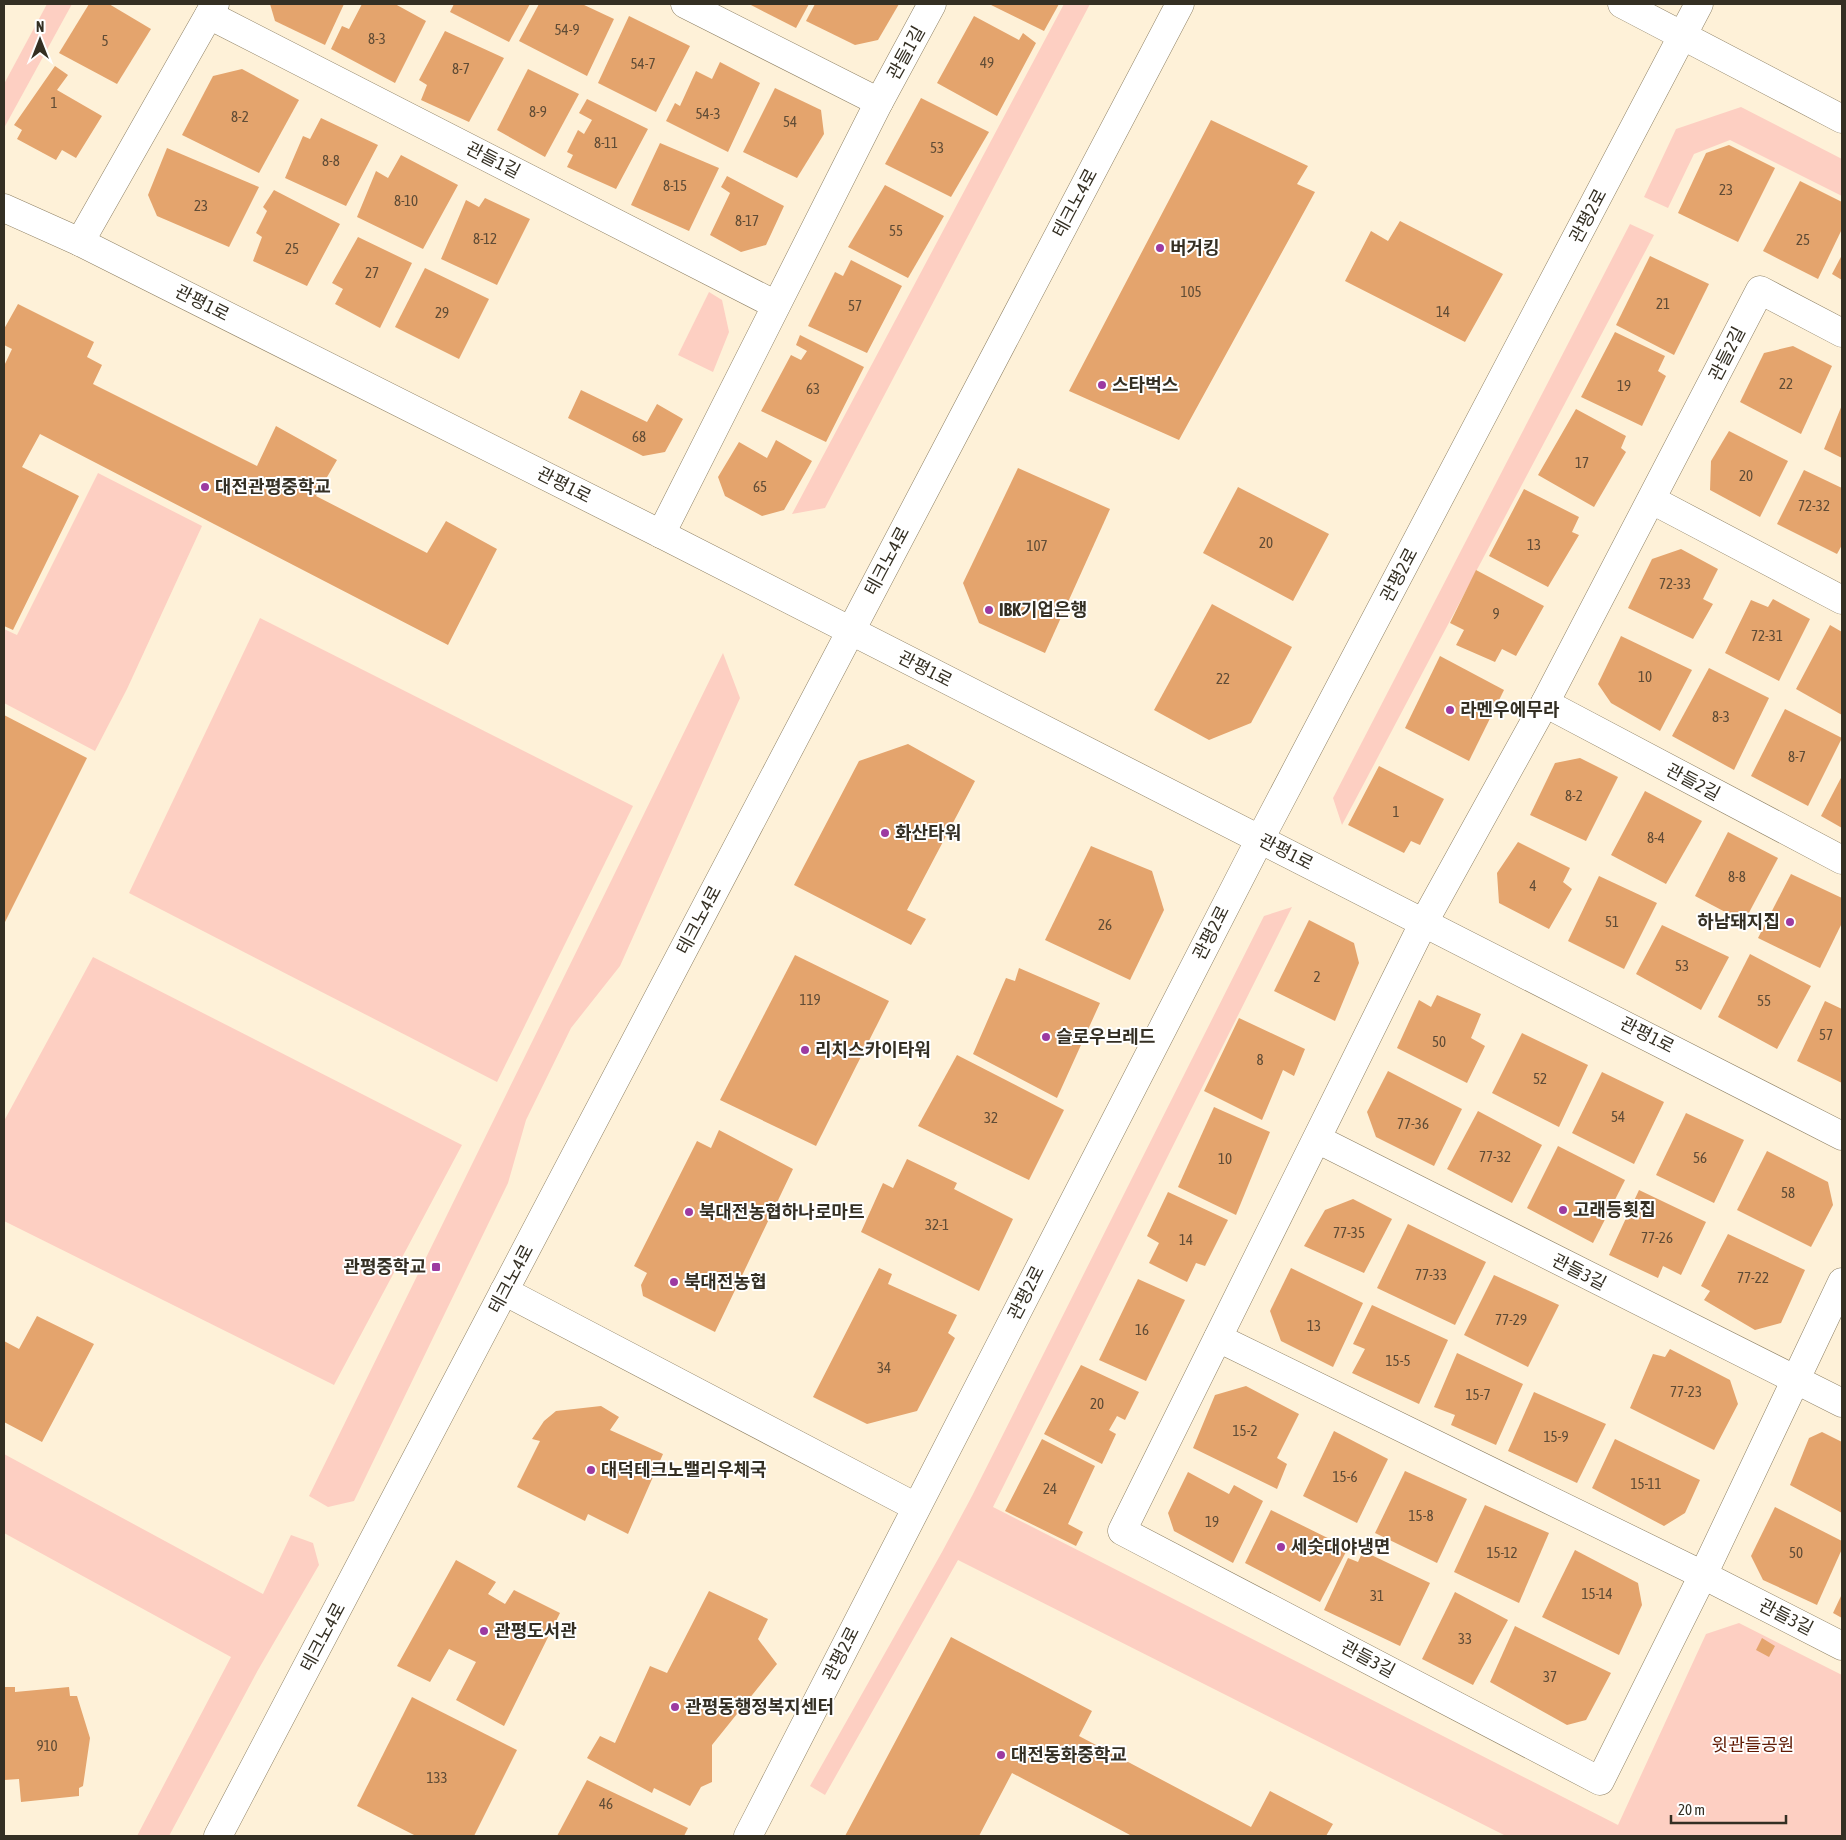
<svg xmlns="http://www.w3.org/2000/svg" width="1846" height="1840" font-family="'Asap Condensed','Noto Sans KR',sans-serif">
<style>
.green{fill:#fdcfc2}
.building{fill:#e4a46d}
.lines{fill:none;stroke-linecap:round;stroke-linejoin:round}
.minor-casing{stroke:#8e8064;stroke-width:29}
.secondary-casing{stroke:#8e8064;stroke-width:29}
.minor{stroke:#fff;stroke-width:28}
.secondary{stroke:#fff;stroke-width:28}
.poi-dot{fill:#9c3aa1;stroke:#fff;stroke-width:2}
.labels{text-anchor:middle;stroke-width:4;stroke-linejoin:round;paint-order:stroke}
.number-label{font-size:15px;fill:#604c36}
.street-label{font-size:18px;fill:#342f23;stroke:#fff}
.poi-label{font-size:18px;font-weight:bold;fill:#342f23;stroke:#fff;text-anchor:start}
.park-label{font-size:18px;fill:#611a03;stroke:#fff}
</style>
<rect width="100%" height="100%" fill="#fef1d8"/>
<g class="green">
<polygon points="47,4 72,4 4,128 4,84"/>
<polygon points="1064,4 1090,4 825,508 792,514"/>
<polygon points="1741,107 1842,159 1842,196 1730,140 1694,154 1668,208 1644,197 1676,129"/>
<polygon points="1630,224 1654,235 1342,825 1333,798"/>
<polygon points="709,292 722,300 729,332 713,372 678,355"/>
<polygon points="98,473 202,526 127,689 95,751 4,703 4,629 17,635"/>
<polygon points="260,618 633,806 497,1082 129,893"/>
<polygon points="723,653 740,698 620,966 571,1028 526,1120 508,1183 354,1501 328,1507 309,1496"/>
<polygon points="1292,907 993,1507 1618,1825 1706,1634 1739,1623 1842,1675 1842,1836 1506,1836 958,1560 825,1795 810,1786 942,1552 972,1496 1264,916"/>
<polygon points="93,957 462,1145 334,1385 4,1221 4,1121"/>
<polygon points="4,1454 263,1594 291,1535 313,1543 319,1565 258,1670 169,1836 137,1836 231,1657 4,1533"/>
</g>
<g class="building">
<polygon points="89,4 109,4 151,29 117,84 59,53"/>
<polygon points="270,4 344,4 325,45 275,21"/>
<polygon points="362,4 395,4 426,21 395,83 331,49 342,26 349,29"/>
<polygon points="454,4 530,4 509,42 450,12"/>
<polygon points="539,4 582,4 614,19 587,76 519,41"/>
<polygon points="749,4 809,4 796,28"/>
<polygon points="815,4 899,4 878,40 855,45 806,21"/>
<polygon points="989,4 1059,4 1044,31"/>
<polygon points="629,16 690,46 656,112 598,83"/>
<polygon points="974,16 1019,40 1023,33 1036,43 997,116 937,83"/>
<polygon points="445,31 504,58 469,122 421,100 427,85 419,80"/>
<polygon points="720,62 760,83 728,152 666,121 675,103 680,106 696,71 712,79"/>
<polygon points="55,66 68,75 57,90 102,116 76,158 62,150 56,160 17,139 22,130 14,125"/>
<polygon points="242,69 299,100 259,173 182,135 213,76"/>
<polygon points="528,69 579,94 545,157 497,130"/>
<polygon points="775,88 821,110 824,134 797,178 743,152"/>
<polygon points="921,98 989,132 951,197 885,164"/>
<polygon points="587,99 648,129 616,189 567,167 573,155 567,152 578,130 584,134 592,120 579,113"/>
<polygon points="321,118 378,145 346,206 285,178 303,136 310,139"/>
<polygon points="1211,120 1308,166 1297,184 1315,192 1179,440 1069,391"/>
<polygon points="660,143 719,168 689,231 631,205"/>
<polygon points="1729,145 1775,168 1738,242 1678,213 1706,153"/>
<polygon points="167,148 259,187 229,247 157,216 148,195"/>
<polygon points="401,155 458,185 423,249 357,217 376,171 388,178"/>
<polygon points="727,176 784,206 766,245 741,252 710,235 730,193 721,187"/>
<polygon points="1800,181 1842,202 1842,229 1818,279 1763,251"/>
<polygon points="885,185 944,216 908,278 848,247"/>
<polygon points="274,190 340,224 307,286 253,261 262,237 256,233 267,211 263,207"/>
<polygon points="485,198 530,219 497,285 441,259 466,200 479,207"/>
<polygon points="1400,221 1503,274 1465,342 1345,281 1371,231 1388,241"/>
<polygon points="358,237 412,263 380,328 335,304 343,289 332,283"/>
<polygon points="1842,255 1842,280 1832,274"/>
<polygon points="1650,256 1709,284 1674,355 1616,325"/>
<polygon points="851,260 902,286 867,353 808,326 835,272 843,276"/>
<polygon points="425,268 489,299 459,359 395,327"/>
<polygon points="18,304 94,342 87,357 102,365 93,384 257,466 276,426 337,460 316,496 427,553 446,521 497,549 448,645 40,434 22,467 79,496 13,630 4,626 4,366 12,349 4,345 4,329"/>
<polygon points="1615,332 1665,356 1658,371 1666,376 1642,426 1581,397"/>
<polygon points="800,335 864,367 826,442 761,411 791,355 801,360 807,351 796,345"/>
<polygon points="1793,346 1832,366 1801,434 1740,402 1764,353"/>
<polygon points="581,390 647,422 657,404 683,419 665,452 643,456 568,418"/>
<polygon points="1842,405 1842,458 1824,449"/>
<polygon points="1576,409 1626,436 1621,448 1626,452 1594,507 1538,475"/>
<polygon points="1729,431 1788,461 1760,517 1710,490 1711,461"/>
<polygon points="776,440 812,461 784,510 762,516 725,496 718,477 739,442 767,458"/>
<polygon points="1018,468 1110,509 1045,653 979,623 963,583"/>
<polygon points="1804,470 1842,488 1842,545 1837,554 1777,524"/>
<polygon points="1238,487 1329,534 1293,601 1203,553"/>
<polygon points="1524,489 1579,517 1572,532 1579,535 1548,587 1489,556"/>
<polygon points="1681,549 1718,569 1703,599 1713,604 1693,639 1628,608 1652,559"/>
<polygon points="1476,570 1544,606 1516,656 1502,649 1495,662 1456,645 1464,630 1450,623"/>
<polygon points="1773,599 1810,619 1779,681 1725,653 1751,600 1768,607"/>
<polygon points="1212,604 1292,647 1251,723 1209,740 1154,710"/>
<polygon points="1830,625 1842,632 1842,715 1796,689"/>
<polygon points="1621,636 1692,670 1660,731 1611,703 1598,684"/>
<polygon points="1440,656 1504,690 1469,761 1405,728"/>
<polygon points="1709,668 1769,698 1734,770 1672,736"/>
<polygon points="1785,709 1842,738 1808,806 1751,776"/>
<polygon points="4,715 87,758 5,922 4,921"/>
<polygon points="908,744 975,781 907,910 926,919 911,945 794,885 859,761"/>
<polygon points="1580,758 1618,777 1586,841 1530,815 1555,763"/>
<polygon points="1379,766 1444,799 1420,845 1411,841 1404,853 1348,825"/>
<polygon points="1842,776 1842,828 1821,816"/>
<polygon points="1645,791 1702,821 1666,884 1611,855"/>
<polygon points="1728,832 1778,858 1744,922 1695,896"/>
<polygon points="1518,842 1570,868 1563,882 1572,889 1549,929 1499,903 1497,873"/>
<polygon points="1091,846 1152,871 1164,910 1130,980 1045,940"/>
<polygon points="1791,874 1842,898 1842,923 1820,968 1758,938"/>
<polygon points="1599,876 1657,903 1624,969 1568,941"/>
<polygon points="1309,920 1354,943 1359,963 1335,1021 1274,991"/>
<polygon points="1662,925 1729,957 1701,1010 1636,974"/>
<polygon points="1750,954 1811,986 1777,1049 1718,1017"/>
<polygon points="795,955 889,1001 816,1146 720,1100"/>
<polygon points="1019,968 1100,1003 1057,1098 973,1054 1006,978 1015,981"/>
<polygon points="1437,995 1481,1014 1471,1038 1485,1046 1467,1083 1397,1048 1419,1000 1431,1007"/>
<polygon points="1825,1001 1842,1009 1842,1083 1797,1061"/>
<polygon points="1239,1018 1305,1049 1294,1076 1283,1070 1262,1120 1204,1091"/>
<polygon points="1522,1033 1588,1065 1559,1127 1492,1093"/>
<polygon points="957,1055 1064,1110 1029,1180 918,1126"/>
<polygon points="1388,1071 1462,1109 1434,1166 1376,1137 1367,1112"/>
<polygon points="1602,1072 1664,1102 1634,1164 1572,1133"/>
<polygon points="1214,1107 1270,1132 1236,1215 1178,1187"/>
<polygon points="1478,1111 1542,1145 1512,1203 1447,1169"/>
<polygon points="1686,1113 1744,1140 1714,1203 1656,1175"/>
<polygon points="719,1130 793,1169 715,1332 643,1296 641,1285 647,1273 634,1266 697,1141 711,1148"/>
<polygon points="1558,1146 1625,1180 1593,1243 1527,1208"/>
<polygon points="1767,1151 1828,1182 1833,1205 1811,1247 1737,1210"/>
<polygon points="907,1159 957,1183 954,1189 1013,1219 979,1291 861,1232 883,1183 893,1188"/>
<polygon points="1639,1190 1706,1222 1681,1275 1663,1266 1658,1278 1609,1255"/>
<polygon points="1168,1192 1228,1220 1205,1266 1196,1263 1187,1282 1149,1263 1159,1243 1147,1236"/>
<polygon points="1353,1199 1392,1219 1364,1273 1304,1246 1325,1210"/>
<polygon points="1408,1224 1486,1262 1455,1325 1377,1288"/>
<polygon points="1728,1234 1805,1270 1781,1323 1755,1330 1704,1300 1710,1291 1701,1286"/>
<polygon points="879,1268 892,1274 888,1284 957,1315 948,1333 955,1338 917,1411 867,1424 813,1397"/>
<polygon points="1291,1268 1363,1303 1333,1367 1281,1341 1270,1311"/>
<polygon points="1494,1275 1559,1305 1528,1367 1464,1335"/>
<polygon points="1138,1279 1185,1300 1146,1381 1099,1360"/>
<polygon points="1372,1305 1448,1340 1419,1404 1352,1373 1365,1349 1353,1344"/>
<polygon points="37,1316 94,1344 42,1442 4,1422 4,1341 19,1349"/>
<polygon points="1670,1349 1730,1380 1738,1404 1714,1450 1630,1408 1653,1354 1665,1357"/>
<polygon points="1457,1353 1523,1384 1496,1445 1451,1425 1455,1415 1434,1407"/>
<polygon points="1081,1365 1139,1392 1125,1420 1117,1416 1109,1430 1116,1434 1102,1464 1044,1434"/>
<polygon points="1246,1386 1299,1414 1277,1458 1287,1464 1277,1489 1193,1448 1215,1395"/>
<polygon points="1534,1392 1606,1424 1577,1483 1508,1451"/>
<polygon points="601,1406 619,1417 610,1430 663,1454 628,1534 588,1514 585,1521 517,1487 540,1441 532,1439 544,1421 556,1411"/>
<polygon points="1334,1431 1388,1459 1357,1523 1303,1496"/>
<polygon points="1822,1432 1842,1442 1842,1513 1790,1485 1809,1438"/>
<polygon points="1042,1439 1095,1466 1068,1524 1083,1532 1076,1546 1005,1511"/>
<polygon points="1615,1439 1700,1480 1685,1513 1664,1526 1592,1488"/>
<polygon points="1405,1471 1467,1499 1437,1563 1375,1533"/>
<polygon points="1188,1472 1229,1494 1234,1485 1263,1501 1233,1563 1174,1531 1168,1513"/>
<polygon points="1485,1505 1549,1533 1519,1603 1454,1572"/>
<polygon points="1775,1507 1842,1541 1842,1549 1817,1605 1763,1580 1751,1556"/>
<polygon points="1271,1510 1348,1548 1320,1602 1245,1563"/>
<polygon points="1575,1550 1638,1583 1642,1605 1619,1655 1542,1617"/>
<polygon points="1363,1551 1430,1583 1400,1646 1324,1610 1348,1558 1358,1562"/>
<polygon points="456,1560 496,1582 488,1594 505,1604 514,1590 560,1613 504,1726 456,1700 476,1662 449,1649 430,1682 397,1666"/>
<polygon points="709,1591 768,1619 758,1639 777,1664 712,1745 712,1782 701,1787 690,1806 654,1788 652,1793 587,1758 600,1736 615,1743 650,1666 667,1673"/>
<polygon points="1455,1592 1508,1620 1473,1685 1422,1659"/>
<polygon points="1842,1594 1842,1618 1833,1613"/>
<polygon points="1515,1626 1611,1673 1586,1720 1567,1725 1490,1682"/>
<polygon points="951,1637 1092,1711 1079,1736 1251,1827 1270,1791 1333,1824 1326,1836 1132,1836 1012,1773 979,1836 845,1836"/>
<polygon points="1762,1638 1775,1646 1769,1657 1756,1650"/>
<polygon points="4,1687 15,1687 15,1692 69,1687 70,1696 77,1696 90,1738 83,1786 79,1788 79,1796 21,1802 19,1779 4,1780"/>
<polygon points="412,1697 517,1750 474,1836 416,1836 357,1806"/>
<polygon points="587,1780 688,1828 684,1836 557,1836"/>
</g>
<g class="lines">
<g class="minor-casing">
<g id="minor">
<polyline points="685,4 879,102"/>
<polyline points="1622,4 1842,119"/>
<polyline points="209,15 776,305"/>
<polyline points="4,208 80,242 661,534 1842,1136"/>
<polyline points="80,242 215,4"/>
<polyline points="1842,333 1760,290 1545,703 1424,922 1122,1531 1600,1781 1703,1575 1842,1282"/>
<polyline points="1652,500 1842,600"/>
<polyline points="661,534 879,102 932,4"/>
<polyline points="1545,703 1842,860"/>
<polyline points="1317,1139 1842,1403"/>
<polyline points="504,1291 916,1507"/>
<polyline points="1218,1338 1703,1575 1842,1646"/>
<polyline points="748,1836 1260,839 1699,4"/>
</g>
</g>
<g class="secondary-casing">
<polyline id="secondary" points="218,1836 1180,4"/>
</g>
<use href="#minor" class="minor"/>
<use href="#secondary" class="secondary"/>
</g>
<g class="poi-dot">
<circle cx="1160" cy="248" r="5"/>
<circle cx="1102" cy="385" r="5"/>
<circle cx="205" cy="487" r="5"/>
<circle cx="989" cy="610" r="5"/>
<circle cx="1450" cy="710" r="5"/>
<circle cx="885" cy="833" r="5"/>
<circle cx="1790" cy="922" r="5"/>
<circle cx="1046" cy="1037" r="5"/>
<circle cx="805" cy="1050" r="5"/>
<circle cx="1563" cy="1210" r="5"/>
<circle cx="689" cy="1212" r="5"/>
<rect x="431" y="1262" width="10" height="10" rx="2.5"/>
<circle cx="674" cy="1282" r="5"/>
<circle cx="591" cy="1470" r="5"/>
<circle cx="1281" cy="1547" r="5"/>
<circle cx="484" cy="1631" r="5"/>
<circle cx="675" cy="1707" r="5"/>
<circle cx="1001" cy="1755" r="5"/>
</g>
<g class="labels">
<g class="number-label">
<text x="567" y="35">54-9</text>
<text x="377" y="44">8-3</text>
<text x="105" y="46">5</text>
<text x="987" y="68">49</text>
<text x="643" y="69">54-7</text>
<text x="461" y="74">8-7</text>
<text x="54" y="108">1</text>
<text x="538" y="117">8-9</text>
<text x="708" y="119">54-3</text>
<text x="240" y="122">8-2</text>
<text x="790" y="127">54</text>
<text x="606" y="148">8-11</text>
<text x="937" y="153">53</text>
<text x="331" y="166">8-8</text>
<text x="675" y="191">8-15</text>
<text x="1726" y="195">23</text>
<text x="406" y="206">8-10</text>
<text x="201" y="211">23</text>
<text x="747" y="226">8-17</text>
<text x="896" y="236">55</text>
<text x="485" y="244">8-12</text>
<text x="1803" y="245">25</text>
<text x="292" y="254">25</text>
<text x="372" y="278">27</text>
<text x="1191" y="297">105</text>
<text x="1663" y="309">21</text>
<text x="855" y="311">57</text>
<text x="1443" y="317">14</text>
<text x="442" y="318">29</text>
<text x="1786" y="389">22</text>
<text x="1624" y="391">19</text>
<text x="813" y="394">63</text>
<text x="639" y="442">68</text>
<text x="1582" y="468">17</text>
<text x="1746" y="481">20</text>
<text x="760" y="492">65</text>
<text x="1814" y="511">72-32</text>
<text x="1266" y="548">20</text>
<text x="1534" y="550">13</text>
<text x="1037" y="551">107</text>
<text x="1675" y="589">72-33</text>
<text x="1496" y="619">9</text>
<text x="1767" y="641">72-31</text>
<text x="1645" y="682">10</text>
<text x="1223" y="684">22</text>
<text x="1721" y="722">8-3</text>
<text x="1797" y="762">8-7</text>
<text x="1574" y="801">8-2</text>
<text x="1396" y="817">1</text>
<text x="1656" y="843">8-4</text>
<text x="1737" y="882">8-8</text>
<text x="1533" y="891">4</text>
<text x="1612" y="927">51</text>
<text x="1105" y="930">26</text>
<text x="1682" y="971">53</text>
<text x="1317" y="982">2</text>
<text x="810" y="1005">119</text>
<text x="1764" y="1006">55</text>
<text x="1826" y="1040">57</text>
<text x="1439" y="1047">50</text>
<text x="1260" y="1065">8</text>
<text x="1540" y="1084">52</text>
<text x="1618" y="1122">54</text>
<text x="991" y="1123">32</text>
<text x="1413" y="1129">77-36</text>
<text x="1495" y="1162">77-32</text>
<text x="1700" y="1163">56</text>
<text x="1225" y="1164">10</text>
<text x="1788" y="1198">58</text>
<text x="937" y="1230">32-1</text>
<text x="1349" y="1238">77-35</text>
<text x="1657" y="1243">77-26</text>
<text x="1186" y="1245">14</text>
<text x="1431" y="1280">77-33</text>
<text x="1753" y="1283">77-22</text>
<text x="1511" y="1325">77-29</text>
<text x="1314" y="1331">13</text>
<text x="1142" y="1335">16</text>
<text x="1398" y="1366">15-5</text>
<text x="884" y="1373">34</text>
<text x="1686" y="1397">77-23</text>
<text x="1478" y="1400">15-7</text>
<text x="1097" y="1409">20</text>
<text x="1245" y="1436">15-2</text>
<text x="1556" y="1442">15-9</text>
<text x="1345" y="1482">15-6</text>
<text x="1646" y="1489">15-11</text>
<text x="1050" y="1494">24</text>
<text x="1421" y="1521">15-8</text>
<text x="1212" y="1527">19</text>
<text x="1502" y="1558">15-12</text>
<text x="1796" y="1558">50</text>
<text x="1597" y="1599">15-14</text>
<text x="1377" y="1601">31</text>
<text x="1465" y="1644">33</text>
<text x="1550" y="1682">37</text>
<text x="47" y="1751">910</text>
<text x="437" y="1783">133</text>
<text x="606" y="1809">46</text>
</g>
<g class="street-label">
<text transform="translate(906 53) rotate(-61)" y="6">관들1길</text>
<text transform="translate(493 160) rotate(27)" y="6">관들1길</text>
<text transform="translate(1075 203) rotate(-62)" y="6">테크노4로</text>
<text transform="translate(1588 216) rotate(-62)" y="6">관평2로</text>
<text transform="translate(202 303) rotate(27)" y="6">관평1로</text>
<text transform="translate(1727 354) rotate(-63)" y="6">관들2길</text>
<text transform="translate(564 485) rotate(27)" y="6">관평1로</text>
<text transform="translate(887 561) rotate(-62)" y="6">테크노4로</text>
<text transform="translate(1399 575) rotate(-62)" y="6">관평2로</text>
<text transform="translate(925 669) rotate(27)" y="6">관평1로</text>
<text transform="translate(1693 782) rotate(28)" y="6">관들2길</text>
<text transform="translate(1286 852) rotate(27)" y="6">관평1로</text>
<text transform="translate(699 920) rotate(-62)" y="6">테크노4로</text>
<text transform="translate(1211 933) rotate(-63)" y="6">관평2로</text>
<text transform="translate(1647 1035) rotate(27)" y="6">관평1로</text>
<text transform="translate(1579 1272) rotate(27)" y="6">관들3길</text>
<text transform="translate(511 1279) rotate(-62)" y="6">테크노4로</text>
<text transform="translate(1026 1293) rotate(-63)" y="6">관평2로</text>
<text transform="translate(1786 1617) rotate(27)" y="6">관들3길</text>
<text transform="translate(323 1637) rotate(-62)" y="6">테크노4로</text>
<text transform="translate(841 1654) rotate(-63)" y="6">관평2로</text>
<text transform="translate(1368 1659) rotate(28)" y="6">관들3길</text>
</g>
<g class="poi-label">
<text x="1170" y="254">버거킹</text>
<text x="1112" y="391">스타벅스</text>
<text x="215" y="493">대전관평중학교</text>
<text x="999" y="616">IBK기업은행</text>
<text x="1460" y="716">라멘우에무라</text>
<text x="895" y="839">화산타워</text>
<text x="1780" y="928" text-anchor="end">하남돼지집</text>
<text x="1056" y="1043">슬로우브레드</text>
<text x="815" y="1056">리치스카이타워</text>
<text x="1573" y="1216">고래등횟집</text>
<text x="699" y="1218">북대전농협하나로마트</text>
<text x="426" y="1273" text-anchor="end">관평중학교</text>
<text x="684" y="1288">북대전농협</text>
<text x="601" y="1476">대덕테크노밸리우체국</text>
<text x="1291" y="1553">세숫대야냉면</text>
<text x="494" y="1637">관평도서관</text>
<text x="685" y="1713">관평동행정복지센터</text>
<text x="1011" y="1761">대전동화중학교</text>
</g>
<g class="park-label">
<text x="1753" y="1751">윗관들공원</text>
</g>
</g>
<rect width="1846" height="1840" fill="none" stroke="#342f23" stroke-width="10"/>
<g transform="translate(40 40)" stroke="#ffffff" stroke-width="4" paint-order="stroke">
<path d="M0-4L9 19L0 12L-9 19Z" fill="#342f23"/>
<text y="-8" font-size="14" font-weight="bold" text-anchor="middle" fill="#342f23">N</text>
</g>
<path d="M1671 1815v8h115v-8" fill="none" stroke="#342f23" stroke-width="2.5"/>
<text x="1678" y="1815" font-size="15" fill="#342f23" stroke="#ffffff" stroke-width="4" paint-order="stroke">20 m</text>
</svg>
